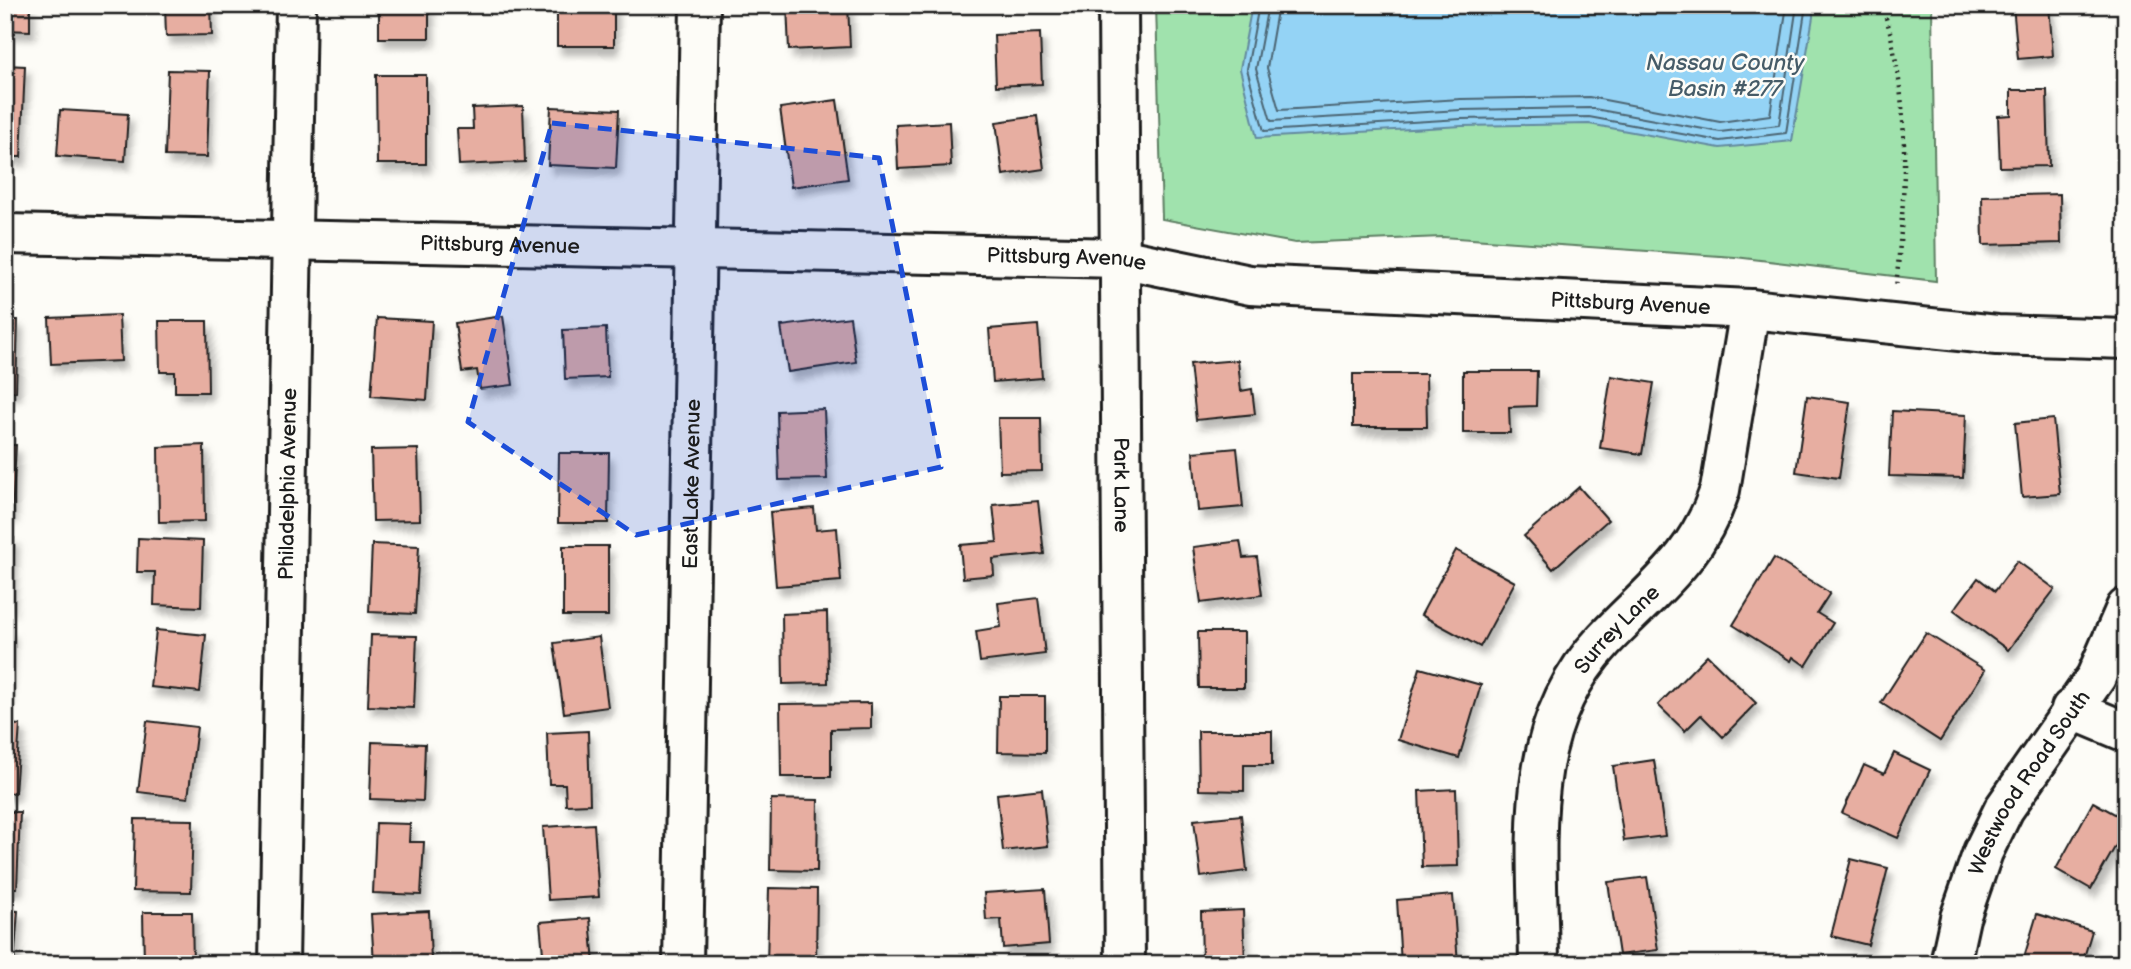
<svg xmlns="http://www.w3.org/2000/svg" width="2131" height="969" font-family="'Balsamiq Sans',sans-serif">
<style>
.green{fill:#a0e2ad;stroke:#5e7f64;stroke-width:2}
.water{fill:#94d3f5;stroke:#648a9e;stroke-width:2}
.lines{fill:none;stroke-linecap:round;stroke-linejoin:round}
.shore{stroke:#4c6573;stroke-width:2}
.building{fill:#e7aea1;stroke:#1c1c1c;stroke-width:2;filter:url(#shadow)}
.minor-casing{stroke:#1c1c1c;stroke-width:44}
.path{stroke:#1c1c1c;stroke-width:4.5;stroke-dasharray:2 5;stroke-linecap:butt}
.minor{stroke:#fdfcf7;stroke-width:38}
.marked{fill:#1d4ed8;fill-opacity:0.2;stroke:#1d4ed8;stroke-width:5;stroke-dasharray:14 9;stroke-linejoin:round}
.labels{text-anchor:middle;stroke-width:5;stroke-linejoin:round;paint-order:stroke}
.street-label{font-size:21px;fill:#1c1c1c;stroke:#fdfcf7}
.water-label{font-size:23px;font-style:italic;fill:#465c68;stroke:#fdfcf7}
</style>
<defs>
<filter id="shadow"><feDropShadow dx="4.5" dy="8" stdDeviation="3.5" flood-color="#0004"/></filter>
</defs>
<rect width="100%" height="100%" fill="#fdfcf7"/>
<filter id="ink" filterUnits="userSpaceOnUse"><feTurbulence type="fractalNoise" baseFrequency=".0143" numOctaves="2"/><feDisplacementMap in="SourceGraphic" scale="14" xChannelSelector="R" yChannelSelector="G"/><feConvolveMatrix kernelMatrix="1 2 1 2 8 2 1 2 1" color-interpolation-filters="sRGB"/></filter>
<g filter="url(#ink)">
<polygon class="green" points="1156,5 1932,5 1936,281 1735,257 1442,237 1295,243 1162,219"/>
<polygon class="water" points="1252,5 1813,5 1813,17 1792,141 1720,148 1589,124 1462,126 1257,138 1240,69"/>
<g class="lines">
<g class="shore">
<polyline points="1259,5 1247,69 1264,131 1461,119 1589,117 1720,141 1786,133 1806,5"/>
<polyline points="1268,5 1256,69 1271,121 1461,110 1589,108 1720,132 1779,125 1797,5"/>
<polyline points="1278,5 1267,68 1279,110 1461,99 1589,97 1720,122 1770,115 1787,5"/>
</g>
</g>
<g class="building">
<polygon points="5,5 30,5 30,31 5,30"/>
<polygon points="165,5 211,5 212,35 166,36"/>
<rect x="379" y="5" width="50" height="33"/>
<rect x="557" y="5" width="57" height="41"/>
<polygon points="787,5 848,5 850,47 789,50"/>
<polygon points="2013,5 2049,5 2053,56 2018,59"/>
<polygon points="1040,33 1042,84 996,86 994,35"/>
<polygon points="5,65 25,66 21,157 5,157"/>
<polygon points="168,70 210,71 207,157 165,156"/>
<polygon points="376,75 426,75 426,164 377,164"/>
<polygon points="2011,90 2047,90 2049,166 2000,167 1998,116 2011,115"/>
<polygon points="837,100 848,179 791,187 780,108"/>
<polygon points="523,106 525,162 459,165 457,129 473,129 472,108"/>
<polygon points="551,107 619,110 616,168 548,165"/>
<polygon points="60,110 128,114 125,161 57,156"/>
<polygon points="1037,116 1044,169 1003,175 996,122"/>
<polygon points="949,122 951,166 898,169 896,125"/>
<polygon points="2060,194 2061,243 1983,245 1982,196"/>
<polygon points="119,315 121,361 51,364 49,318"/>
<polygon points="503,316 513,385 480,389 477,370 462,372 455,323"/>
<polygon points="850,317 856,362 788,372 781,326"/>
<polygon points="377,318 432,321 427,400 371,396"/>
<polygon points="5,320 18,320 16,392 5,392"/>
<polygon points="159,321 207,321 208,392 175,392 175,372 160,372"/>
<polygon points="1038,325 1042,378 993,382 989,329"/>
<polygon points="606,328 608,377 565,379 563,330"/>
<polygon points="1238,360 1241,391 1252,389 1255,414 1196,420 1190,364"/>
<polygon points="1463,371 1537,371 1536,406 1509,407 1510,433 1463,433"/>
<polygon points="1353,374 1426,374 1427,427 1353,427"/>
<polygon points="1611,376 1654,383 1642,454 1600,448"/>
<polygon points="1807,396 1850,402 1839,478 1796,472"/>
<polygon points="824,409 827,479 779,480 777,411"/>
<polygon points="1892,411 1966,415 1963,478 1889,476"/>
<polygon points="998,418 1041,418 1042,471 1000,472"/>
<polygon points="2053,419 2060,494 2022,497 2015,423"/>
<polygon points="5,445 16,445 12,515 5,515"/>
<polygon points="204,445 205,521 159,522 158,447"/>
<polygon points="1237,448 1243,507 1198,511 1193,452"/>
<polygon points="418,449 420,520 373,521 371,450"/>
<polygon points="559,453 609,453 608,523 558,523"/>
<polygon points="1579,487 1608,520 1553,569 1524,536"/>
<polygon points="1038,501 1044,554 993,559 994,575 963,578 960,545 997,542 993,505"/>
<polygon points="814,508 816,530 837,528 841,581 776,586 770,512"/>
<polygon points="5,538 14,538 10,608 5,607"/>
<polygon points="138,538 203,541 201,607 154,605 155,572 137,572"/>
<polygon points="1240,541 1243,558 1257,557 1262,595 1201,603 1193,547"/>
<polygon points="372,544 419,546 415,614 369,612"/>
<rect x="563" y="546" width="45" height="70"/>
<polygon points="1456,550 1515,582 1480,647 1421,615"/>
<polygon points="1774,558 1830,593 1817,613 1833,623 1806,666 1793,657 1791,661 1733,625"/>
<polygon points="2017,561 2055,589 2008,650 1954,610 1978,578 1995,591"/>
<polygon points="1038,598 1045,654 980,662 976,631 1001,627 998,603"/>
<polygon points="827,612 828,683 783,684 782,614"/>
<polygon points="5,630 11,630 7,700 5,700"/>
<polygon points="156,630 206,635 200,692 150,687"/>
<polygon points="1198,632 1244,632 1244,688 1199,688"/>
<polygon points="1926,633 1985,670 1940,741 1881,703"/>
<polygon points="371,635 417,636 414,708 368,706"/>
<polygon points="599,637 608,707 564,713 554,643"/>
<polygon points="1707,655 1756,703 1723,737 1701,715 1685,731 1658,705"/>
<polygon points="1420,668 1481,685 1459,758 1398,740"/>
<polygon points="999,696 1045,696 1045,753 998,752"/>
<polygon points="871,703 871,728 831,729 831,777 781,777 780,704"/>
<polygon points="147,721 197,727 188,798 138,792"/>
<polygon points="5,724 20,725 15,793 5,793"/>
<polygon points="588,731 590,804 566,805 565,784 549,784 547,733"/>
<polygon points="1198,731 1272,731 1272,765 1244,765 1244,791 1199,790"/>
<polygon points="372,742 425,744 423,801 370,799"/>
<polygon points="1894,753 1930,770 1898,838 1842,813 1864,765 1884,774"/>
<polygon points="1654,760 1665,836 1624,841 1613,766"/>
<polygon points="1042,789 1048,846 1003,851 997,794"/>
<polygon points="1456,789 1458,866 1422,867 1419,791"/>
<polygon points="771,799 818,800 817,871 770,870"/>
<polygon points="2093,802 2126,820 2126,828 2091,889 2056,869"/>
<polygon points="5,812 20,812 17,888 5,888"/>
<polygon points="1241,815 1247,871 1201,877 1194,820"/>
<polygon points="135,819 193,820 191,892 133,891"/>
<polygon points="376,823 410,824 409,842 424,842 421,895 373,893"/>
<polygon points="594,824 599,897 548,900 543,827"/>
<polygon points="1851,859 1888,868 1868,945 1831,936"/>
<polygon points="1647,877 1658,950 1619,955 1608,882"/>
<polygon points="769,888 817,889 816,964 767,964"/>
<polygon points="1045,889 1049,944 1003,948 1001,919 986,920 984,893"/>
<polygon points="1453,895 1458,964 1401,964 1397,900"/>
<polygon points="5,910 18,911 14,964 5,964"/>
<polygon points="1243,910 1245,964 1202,964 1201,912"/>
<polygon points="429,911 431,961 374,964 371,914"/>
<polygon points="143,912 192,912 193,964 144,964"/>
<polygon points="2037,914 2092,931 2082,964 2022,964"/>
<polygon points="590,918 594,964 544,964 540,922"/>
</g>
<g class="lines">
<g class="minor-casing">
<g id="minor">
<path id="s1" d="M1118,5L1125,964"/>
<path id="s2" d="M5,234L1120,258L1250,285L1750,309L1997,335L2126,339"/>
<polyline points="2071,709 2126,732"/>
<path id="s3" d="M279,964L296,5"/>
<path id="s4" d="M683,964L700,5"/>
<path id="s5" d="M1539,964C1538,850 1519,730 1604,640C1652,589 1696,561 1720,490L1750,309"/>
<path id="s6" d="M1950,964L1960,918L1983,852L2004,809L2096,677L2126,608"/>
</g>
</g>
<path class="path" d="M1880,5C1890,23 1892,42 1896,62C1910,138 1903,212 1896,288"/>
<use href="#minor" class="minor"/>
</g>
</g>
<path class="marked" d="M552,123L879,158L941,467L636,535L468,422Z"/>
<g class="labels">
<g class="street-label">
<text dy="7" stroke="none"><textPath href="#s2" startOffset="495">Pittsburg Avenue</textPath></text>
<text dy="7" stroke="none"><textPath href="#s2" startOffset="1062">Pittsburg Avenue</textPath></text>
<text dy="7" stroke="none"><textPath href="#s2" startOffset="1629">Pittsburg Avenue</textPath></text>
<text dy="7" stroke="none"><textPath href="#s1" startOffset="480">Park Lane</textPath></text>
<text dy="7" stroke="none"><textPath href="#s3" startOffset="480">Philadelphia Avenue</textPath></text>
<text dy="7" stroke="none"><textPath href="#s4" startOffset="480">East Lake Avenue</textPath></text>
<text dy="7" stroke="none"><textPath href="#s5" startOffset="357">Surrey Lane</textPath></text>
<text dy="7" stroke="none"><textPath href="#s6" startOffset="200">Westwood Road South</textPath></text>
</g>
<g class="water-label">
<text x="1725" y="70">Nassau County<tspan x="1725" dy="26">Basin #277</tspan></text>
</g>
</g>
<rect width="2131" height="969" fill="none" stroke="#fdfcf7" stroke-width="28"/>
<rect x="14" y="14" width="2103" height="941" fill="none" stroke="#1c1c1c" stroke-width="2.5" filter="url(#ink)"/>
</svg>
